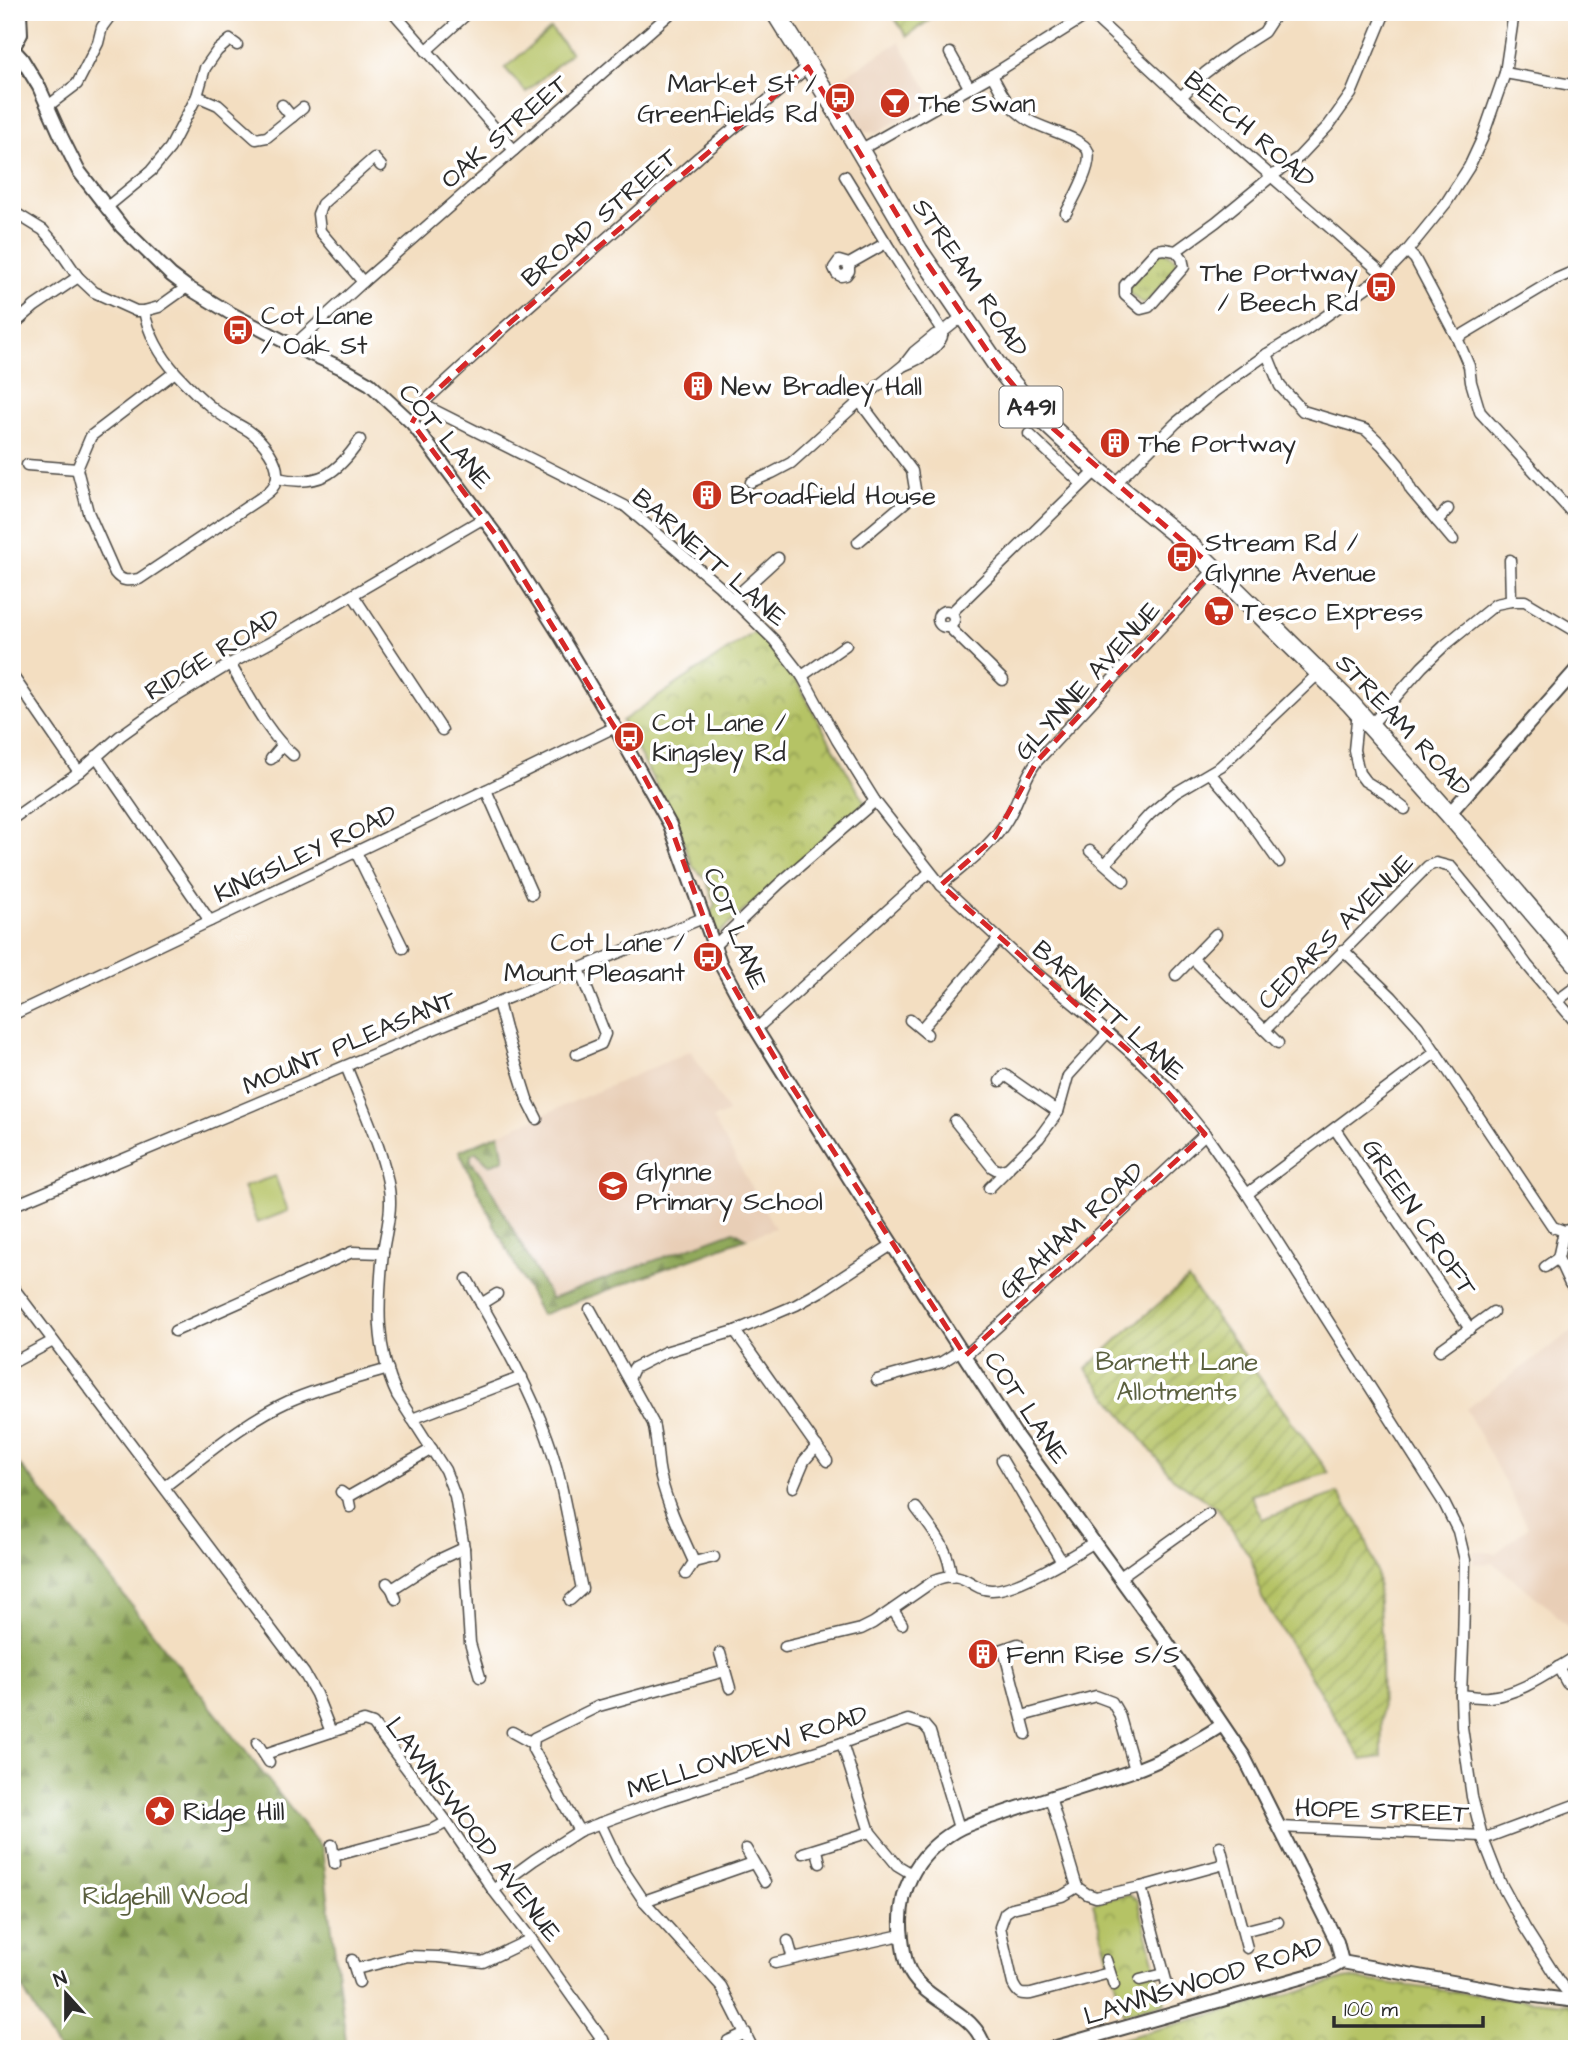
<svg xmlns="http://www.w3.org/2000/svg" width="1589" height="2061" font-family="'Architects Daughter',sans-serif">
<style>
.built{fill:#e8ceb6}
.grass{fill:url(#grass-tufts);stroke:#707748;stroke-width:2}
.forest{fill:url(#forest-firs);stroke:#5e6a42;stroke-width:2}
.park{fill:url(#park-crowns);stroke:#707748;stroke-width:2}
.garden{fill:url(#garden-furrows);stroke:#707748;stroke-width:2}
.pitch{fill:#b5c365;stroke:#707748;stroke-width:2}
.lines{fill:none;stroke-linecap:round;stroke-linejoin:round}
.minor-casing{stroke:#494642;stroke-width:13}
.tertiary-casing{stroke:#494642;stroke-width:16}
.trunk-casing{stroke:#494642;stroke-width:21}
.minor{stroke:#fff;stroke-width:10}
.tertiary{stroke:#fff;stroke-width:12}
.trunk{stroke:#fff;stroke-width:18}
.marked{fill:none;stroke:#d62828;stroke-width:5;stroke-dasharray:14 9;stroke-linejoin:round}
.labels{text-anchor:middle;stroke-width:7;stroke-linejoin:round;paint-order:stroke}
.shield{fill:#fff;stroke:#6b6b6b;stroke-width:2}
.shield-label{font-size:24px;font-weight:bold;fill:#2b2b2b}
.poi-label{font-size:26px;fill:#2b2b2b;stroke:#fff;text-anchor:start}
.street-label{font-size:26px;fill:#2b2b2b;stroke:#fff}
.park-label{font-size:26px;fill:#5b603f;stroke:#fff}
</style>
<defs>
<pattern id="grass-tufts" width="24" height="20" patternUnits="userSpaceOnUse" patternTransform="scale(1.75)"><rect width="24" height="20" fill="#b5c365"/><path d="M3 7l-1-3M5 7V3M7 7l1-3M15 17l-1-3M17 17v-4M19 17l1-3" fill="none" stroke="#939f53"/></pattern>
<pattern id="forest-firs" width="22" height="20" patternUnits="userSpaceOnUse" patternTransform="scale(1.75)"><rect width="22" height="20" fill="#90a95a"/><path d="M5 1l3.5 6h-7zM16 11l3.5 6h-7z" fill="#768a4b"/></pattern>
<pattern id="park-crowns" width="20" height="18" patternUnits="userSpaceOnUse" patternTransform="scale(1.75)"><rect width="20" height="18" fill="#b5c365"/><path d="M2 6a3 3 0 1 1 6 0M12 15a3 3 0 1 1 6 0" fill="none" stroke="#939f53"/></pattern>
<pattern id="garden-furrows" width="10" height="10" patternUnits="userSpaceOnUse" patternTransform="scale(1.75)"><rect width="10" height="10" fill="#b5c365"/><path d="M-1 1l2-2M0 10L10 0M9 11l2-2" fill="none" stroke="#939f53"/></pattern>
</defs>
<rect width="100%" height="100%" fill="#fff"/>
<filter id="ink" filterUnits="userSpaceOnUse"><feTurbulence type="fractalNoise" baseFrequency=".0143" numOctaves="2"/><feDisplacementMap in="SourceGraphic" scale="14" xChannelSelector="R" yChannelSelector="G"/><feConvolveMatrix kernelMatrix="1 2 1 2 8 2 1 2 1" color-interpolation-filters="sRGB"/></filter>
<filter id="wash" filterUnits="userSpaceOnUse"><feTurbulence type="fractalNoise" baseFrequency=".00686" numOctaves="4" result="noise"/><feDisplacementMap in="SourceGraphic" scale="28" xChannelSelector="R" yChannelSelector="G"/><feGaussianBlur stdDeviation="1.57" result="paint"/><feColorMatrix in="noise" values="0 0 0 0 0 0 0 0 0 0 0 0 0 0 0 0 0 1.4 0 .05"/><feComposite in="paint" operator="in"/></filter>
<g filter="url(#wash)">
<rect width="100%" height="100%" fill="#f3dec1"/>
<g class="built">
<polygon points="899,42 934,100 878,132 863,132 833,83"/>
<polygon points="691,1051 728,1112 713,1119 775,1228 541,1315 495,1226 459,1151"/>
<polygon points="1577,1327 1577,1637 1552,1610 1493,1563 1473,1564 1474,1551 1496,1553 1528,1527 1466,1409"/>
</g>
<path class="grass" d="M1160,252C1168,252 1171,256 1177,261V268L1146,303L1143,304L1129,293V287Z"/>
<g class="forest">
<polygon points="499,1134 504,1159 490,1165 476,1152 471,1155 471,1161 488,1184 551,1299 734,1231 746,1238 541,1315 495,1226 459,1151"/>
<polygon points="12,1457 38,1486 322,1849 347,2049 58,2049 12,1971"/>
</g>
<g class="park">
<polygon points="759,629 789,666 811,708 865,803 717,935 709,915 715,905 706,879 693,867 675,821 622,721"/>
<polygon points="1129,1894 1138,1900 1165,2003 1124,2014 1093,1903"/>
<polygon points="1348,1978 1510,1999 1577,2005 1577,2049 1116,2049 1114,2041"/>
</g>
<g class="garden">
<polygon points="890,12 941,12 907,36"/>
<polygon points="1188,1279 1329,1473 1251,1495 1262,1519 1338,1493 1363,1531 1377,1572 1381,1637 1382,1757 1362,1760 1262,1598 1251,1558 1218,1509 1173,1478 1086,1369 1127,1331"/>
</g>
<g class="pitch">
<polygon points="551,29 571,53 526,92 505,68"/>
<polygon points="275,1176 288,1211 257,1223 243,1187"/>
</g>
</g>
<g filter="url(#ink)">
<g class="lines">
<g class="minor-casing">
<g id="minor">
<polyline points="393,12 514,150"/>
<polyline points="1090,13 1181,97 1384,275"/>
<polyline points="426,51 469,12"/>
<polyline points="950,53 969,87"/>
<polyline points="1505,73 1577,86"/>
<path d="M992,75C998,86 1004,100 1013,108C1018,112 1024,118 1030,121C1043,129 1083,138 1088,151C1093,165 1073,200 1066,213"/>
<polyline points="197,96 218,105 256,139 267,137 303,108"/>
<polyline points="1181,97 1205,73 1234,51 1264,32 1277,12"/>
<polyline points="282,105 292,117"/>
<polyline points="48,106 77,84 98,43 102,27 113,12"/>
<polyline points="860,150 992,75 1092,12"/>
<polyline points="845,176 886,243 943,332"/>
<polyline points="106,208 151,171 170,148 197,96 205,68 217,51 230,40 237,45"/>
<polyline points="12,211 43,230 56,245 78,277 94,292 136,311 144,311 159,307 187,287"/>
<polyline points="1176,251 1182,258 1184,267 1149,307 1141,309 1125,295 1125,285 1157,250 1164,249 1176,251 1216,222 1272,176 1299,157 1329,125 1351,94 1385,12"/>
<polyline points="1407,251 1415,259 1457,338 1469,366 1471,382 1480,412 1577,518"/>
<polyline points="849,264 849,271 846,275 841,276 837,274 834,268 839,261 849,264 886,243"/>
<polyline points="363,282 320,231 318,214 322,204 374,158 381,166"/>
<path d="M144,311C149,335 160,355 176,373C188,386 202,400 216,411C226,419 238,424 249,431C262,440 282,463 276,481C274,489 268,492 262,497L139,579C128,581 122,582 115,573L88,512L77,469L91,436L175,372"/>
<polyline points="12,326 35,306 78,277"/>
<polyline points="1457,338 1554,280 1577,270"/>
<polyline points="293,346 363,282 672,12"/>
<polyline points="1267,354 1280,386 1303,411 1366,430 1382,445 1399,465 1411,490 1453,540"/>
<path d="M905,365C919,359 941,349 943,332"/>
<polyline points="422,404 625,506 719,586 774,640 802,676 837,740 875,801 941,885 1029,967 1090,1017 1138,1059 1166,1086 1205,1134 1247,1194 1444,1503 1458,1531 1465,1560 1463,1645 1461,1695 1462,1727 1472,1797 1482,1836 1500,1882 1525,1928 1560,1983 1574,2000"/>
<polyline points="412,423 422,404 504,328 699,157 808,67"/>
<polyline points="1029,434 1082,484"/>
<polyline points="27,465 77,469"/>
<path d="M277,478C319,487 337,474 360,440"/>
<polyline points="751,482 772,473 791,463 862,399 904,365 914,352 935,335 943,332 963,316"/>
<polyline points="1115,484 1176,423 1215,391 1267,354 1306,330 1384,275 1407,251 1446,203 1469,167 1482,139 1505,73 1514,12"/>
<polyline points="1437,521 1448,509"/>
<polyline points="858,542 909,499 915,489 912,471 860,402"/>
<polyline points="1510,560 1511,601"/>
<polyline points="353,595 442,730"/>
<polyline points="733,599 778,558"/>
<circle cx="946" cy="619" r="8"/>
<polyline points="952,612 1097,470"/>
<polyline points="949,627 1003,680"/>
<path d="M230,664C249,695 266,732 293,755"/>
<polyline points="12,675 79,772"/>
<polyline points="802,676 846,645"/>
<polyline points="1358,711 1354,750 1359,773 1365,781 1386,794 1405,809"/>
<polyline points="1371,725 1422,667 1444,646 1496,604 1511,601 1525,601 1577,632"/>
<polyline points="96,756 210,921"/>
<polyline points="271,759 282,746"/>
<polyline points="1210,773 1239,806 1279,862"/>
<polyline points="486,790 532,894"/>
<polyline points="12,819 79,772 120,736 169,701 230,664 275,640 484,518"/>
<polyline points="1090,851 1124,881"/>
<polyline points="356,852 403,948"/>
<polyline points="1106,863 1150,814 1175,793 1221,766 1320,672"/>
<path d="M941,885C964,865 992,846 1007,820C1019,801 1023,779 1037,761L1215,569"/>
<polyline points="713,947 780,883 875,801"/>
<polyline points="1343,950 1392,997 1418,1026 1553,1227 1564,1231 1577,1228"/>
<polyline points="1192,958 1278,1043"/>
<polyline points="1176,975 1216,934"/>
<polyline points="1558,1000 1577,986"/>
<polyline points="498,1002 505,1029 527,1099 537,1119"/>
<polyline points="12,1015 486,790 615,727"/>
<polyline points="910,1020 927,1034"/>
<polyline points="922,1028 998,940"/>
<polyline points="756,1029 930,872"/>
<polyline points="1265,1030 1428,866 1436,863 1451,867 1498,924 1527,965 1577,1024"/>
<polyline points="577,1054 601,1044 605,1034 579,969"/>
<path d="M346,1066C361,1104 391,1166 390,1204C390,1220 385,1236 383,1252C378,1303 375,1348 397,1395L445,1470L455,1496L464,1548L470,1643L480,1677"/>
<polyline points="1000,1081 1005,1075 1058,1112"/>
<polyline points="955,1121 992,1167 999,1171 1008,1168 1039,1138 1058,1112 1068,1076 1108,1032"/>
<polyline points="1335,1129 1470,1329"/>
<polyline points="989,1188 1008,1169"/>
<polyline points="1247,1194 1436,1052"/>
<polyline points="12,1206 498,1002 703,918"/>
<polyline points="1564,1231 1558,1258 1570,1284"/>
<polyline points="1545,1267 1558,1258"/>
<path d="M467,1279C496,1330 527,1381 547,1437C564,1483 571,1541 582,1589L570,1600"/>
<polyline points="12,1286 304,1673 316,1694 331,1732"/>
<polyline points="481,1304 497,1294"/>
<path d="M590,1309L653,1423C658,1441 656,1460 661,1478C668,1507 682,1535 694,1562L686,1574"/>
<polyline points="175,1331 352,1252 383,1253"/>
<polyline points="735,1331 827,1461"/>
<polyline points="1440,1350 1493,1312"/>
<polyline points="965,1356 1071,1260 1205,1134"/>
<polyline points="12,1363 53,1341"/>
<polyline points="629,1379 634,1368 665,1352 735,1331 796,1305 821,1291 893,1244"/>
<polyline points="877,1380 942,1362 961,1350"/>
<polyline points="412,1419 522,1377"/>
<polyline points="1002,1460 1062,1562"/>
<path d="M164,1487C204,1457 243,1422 289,1401C321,1387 355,1379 388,1369"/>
<polyline points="793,1487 804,1461 817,1446"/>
<polyline points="341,1492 348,1497 350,1507"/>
<polyline points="348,1497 432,1449"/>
<path d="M916,1508C932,1530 950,1549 951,1577"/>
<polyline points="694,1562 714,1557"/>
<polyline points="1120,1577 1208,1514"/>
<polyline points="387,1583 392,1589 396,1599"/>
<polyline points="392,1589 436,1561 464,1548"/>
<polyline points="893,1610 902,1624"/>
<path d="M785,1647L861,1629L873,1623L935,1580C967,1568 968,1589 991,1590C1014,1591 1072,1556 1093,1543"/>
<polyline points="1004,1650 1026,1734"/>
<polyline points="720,1653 730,1688"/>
<polyline points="992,1653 1018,1644"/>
<polyline points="1558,1667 1567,1683"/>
<path d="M1461,1695C1470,1696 1480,1698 1489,1697C1521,1694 1548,1673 1575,1657"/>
<polyline points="1022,1716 1096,1696 1112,1702 1119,1714 1135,1770"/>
<polyline points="512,1732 532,1743"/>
<polyline points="257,1743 269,1762"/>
<polyline points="842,1743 870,1832 897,1865 912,1874"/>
<polyline points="265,1754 364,1721 373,1724 447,1822 493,1890 531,1939 609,2049"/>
<polyline points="1050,1797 1077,1887 1087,1894 1096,1897 1141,1887 1224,1864"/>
<polyline points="600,1823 620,1865 644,1901 721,1986 753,2049"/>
<polyline points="1279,1827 1482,1836"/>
<polyline points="579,1831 533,1749 534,1738 599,1706 725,1671"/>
<polyline points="1483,1839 1577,1804"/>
<polyline points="332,1845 335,1864"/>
<polyline points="1220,1846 1247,1948"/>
<polyline points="746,1849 765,1882"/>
<polyline points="817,1850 820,1863"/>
<polyline points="803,1853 870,1832"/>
<polyline points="334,1856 434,1829 447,1822"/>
<path d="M1077,1887L1062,1896L1012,1908L1005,1913L1000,1927L1013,1984C1018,1994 1020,1995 1031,1994L1109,1973"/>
<polyline points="1141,1887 1168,1988"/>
<polyline points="493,1890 534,1860 579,1831 663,1800 842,1743 908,1720 924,1725 930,1732 959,1828"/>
<polyline points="644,1901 753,1863"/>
<polyline points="1243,1931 1278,1922"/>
<polyline points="788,1941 793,1959"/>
<polyline points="352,1960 359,1982"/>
<polyline points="1106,1960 1114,1985"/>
<polyline points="775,1963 901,1935"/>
<polyline points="356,1969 408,1956 438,1957 483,1962 531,1939"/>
<polyline points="1140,1980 1164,1974"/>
<polyline points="728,2041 746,2033"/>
<polyline points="588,2049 603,2039"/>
</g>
</g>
<g class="tertiary-casing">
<g id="tertiary">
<polyline points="12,48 22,59 39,87 61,136 78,170 122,227 171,275 187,287 230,313 293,346 342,368 370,384 412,423 499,539 558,632 615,727 670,825 721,965 756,1029 851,1181 1017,1437 1166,1641 1243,1755 1337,1942 1342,1962"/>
<polyline points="13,48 21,34 20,12"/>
<polyline points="1449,814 1577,669"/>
<path d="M986,2049C983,2042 980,2035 976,2030C957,2005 918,1996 907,1965C904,1956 903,1947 902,1938C896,1892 915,1855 955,1831C968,1823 985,1819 1000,1814C1044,1799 1088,1786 1132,1771C1164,1760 1194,1743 1222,1725"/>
<polyline points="1049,2049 1328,1970 1342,1962 1519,1994 1577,2001"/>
</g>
</g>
<g class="trunk-casing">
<polyline id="trunk" points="775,12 832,103 919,251 999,368 1041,418 1097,470 1193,548 1350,703 1449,814 1577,964"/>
</g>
<use href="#minor" class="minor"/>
<use href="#tertiary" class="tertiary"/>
<use href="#trunk" class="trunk"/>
</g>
</g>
<path class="marked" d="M808,67L919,251L999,368L1041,418L1215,569L1037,761L995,837L941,885L1138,1059L1205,1134L965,1356L786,1077L721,965L670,825L639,767L499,539L412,423L422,404L504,328Z"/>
<defs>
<g id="bus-disc" transform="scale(1.575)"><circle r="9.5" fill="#c8321e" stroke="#fff"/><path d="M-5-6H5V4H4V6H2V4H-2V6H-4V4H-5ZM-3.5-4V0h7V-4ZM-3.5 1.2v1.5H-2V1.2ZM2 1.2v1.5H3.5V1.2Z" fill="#fff"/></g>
<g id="bar-disc" transform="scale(1.575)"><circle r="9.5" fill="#c8321e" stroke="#fff"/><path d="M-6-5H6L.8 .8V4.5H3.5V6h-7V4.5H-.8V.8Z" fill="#fff"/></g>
<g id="building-disc" transform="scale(1.575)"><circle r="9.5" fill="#c8321e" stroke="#fff"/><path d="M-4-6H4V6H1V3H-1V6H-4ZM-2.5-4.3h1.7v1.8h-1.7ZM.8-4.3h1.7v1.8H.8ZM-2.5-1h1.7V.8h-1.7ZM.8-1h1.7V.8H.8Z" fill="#fff"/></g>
<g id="supermarket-disc" transform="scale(1.575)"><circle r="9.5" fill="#c8321e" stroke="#fff"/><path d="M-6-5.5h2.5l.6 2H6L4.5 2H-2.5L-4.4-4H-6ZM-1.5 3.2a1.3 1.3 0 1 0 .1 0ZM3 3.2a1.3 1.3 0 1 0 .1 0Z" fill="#fff"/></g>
<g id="school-disc" transform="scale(1.575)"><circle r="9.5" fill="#c8321e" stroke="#fff"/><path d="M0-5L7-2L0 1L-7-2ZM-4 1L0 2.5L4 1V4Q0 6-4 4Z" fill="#fff"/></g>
<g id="sight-disc" transform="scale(1.575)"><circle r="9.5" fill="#c8321e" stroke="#fff"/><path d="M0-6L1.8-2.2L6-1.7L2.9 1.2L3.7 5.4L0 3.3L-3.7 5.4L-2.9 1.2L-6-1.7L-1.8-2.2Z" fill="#fff"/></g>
</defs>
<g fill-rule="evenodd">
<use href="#bus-disc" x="840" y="98"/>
<use href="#bar-disc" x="895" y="103"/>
<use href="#bus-disc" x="1381" y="287"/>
<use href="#bus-disc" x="238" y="330"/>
<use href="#building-disc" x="698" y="386"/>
<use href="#building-disc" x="1115" y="443"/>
<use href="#building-disc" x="707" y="495"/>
<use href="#bus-disc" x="1182" y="557"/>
<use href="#supermarket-disc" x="1219" y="611"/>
<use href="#bus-disc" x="629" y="737"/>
<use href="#bus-disc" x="708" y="957"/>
<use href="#school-disc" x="613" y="1186"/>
<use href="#building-disc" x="983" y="1654"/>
<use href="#sight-disc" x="160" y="1811"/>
</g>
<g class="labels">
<rect class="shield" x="999.5" y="386.5" width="63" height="41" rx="5"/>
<g class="shield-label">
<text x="1031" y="415">A491</text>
</g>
<g class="poi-label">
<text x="817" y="92" text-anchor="end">Market St /<tspan x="817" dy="30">Greenfields Rd</tspan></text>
<text x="918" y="112">The Swan</text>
<text x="1358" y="281" text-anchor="end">The Portway<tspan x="1358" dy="30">/ Beech Rd</tspan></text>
<text x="261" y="324">Cot Lane<tspan x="261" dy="30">/ Oak St</tspan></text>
<text x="721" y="395">New Bradley Hall</text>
<text x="1138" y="452">The Portway</text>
<text x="730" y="504">Broadfield House</text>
<text x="1205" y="551">Stream Rd /<tspan x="1205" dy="30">Glynne Avenue</tspan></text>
<text x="1242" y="620">Tesco Express</text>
<text x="652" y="731">Cot Lane /<tspan x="652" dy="30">Kingsley Rd</tspan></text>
<text x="685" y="951" text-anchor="end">Cot Lane /<tspan x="685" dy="30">Mount Pleasant</tspan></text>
<text x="636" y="1180">Glynne<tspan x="636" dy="30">Primary School</tspan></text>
<text x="1006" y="1663">Fenn Rise S/S</text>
<text x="183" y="1820">Ridge Hill</text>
</g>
<g class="street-label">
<text transform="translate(1250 129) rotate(41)" y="9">BEECH ROAD</text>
<text transform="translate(504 131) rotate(-41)" y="9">OAK STREET</text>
<text transform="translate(599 217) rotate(-41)" y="9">BROAD STREET</text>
<text transform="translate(971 277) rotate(56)" y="9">STREAM ROAD</text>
<text transform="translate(446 436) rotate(50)" y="9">COT LANE</text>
<text transform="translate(710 557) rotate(41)" y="9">BARNETT LANE</text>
<text transform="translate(212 654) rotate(-31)" y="9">RIDGE ROAD</text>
<text transform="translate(1087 680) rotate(-48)" y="9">GLYNNE AVENUE</text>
<text transform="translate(1404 725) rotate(47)" y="9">STREAM ROAD</text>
<text transform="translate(305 853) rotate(-25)" y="9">KINGSLEY ROAD</text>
<text transform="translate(736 928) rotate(68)" y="9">COT LANE</text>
<text transform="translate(1335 931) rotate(-45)" y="9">CEDARS AVENUE</text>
<text transform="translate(1109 1010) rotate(42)" y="9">BARNETT LANE</text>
<text transform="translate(349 1042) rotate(-23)" y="9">MOUNT PLEASANT</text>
<text transform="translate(1420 1217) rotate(56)" y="9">GREEN CROFT</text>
<text transform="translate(1071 1230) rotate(-43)" y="9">GRAHAM ROAD</text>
<text transform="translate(1027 1407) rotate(56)" y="9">COT LANE</text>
<text transform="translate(747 1751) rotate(-18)" y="9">MELLOWDEW ROAD</text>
<text transform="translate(1382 1810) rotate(2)" y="9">HOPE STREET</text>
<text transform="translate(474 1829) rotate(53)" y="9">LAWNSWOOD AVENUE</text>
<text transform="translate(1203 1980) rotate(-17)" y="9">LAWNSWOOD ROAD</text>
</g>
<g class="park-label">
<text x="1177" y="1370">Barnett Lane<tspan x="1177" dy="30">Allotments</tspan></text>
<text x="165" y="1904">Ridgehill Wood</text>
</g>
</g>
<rect width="1589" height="2061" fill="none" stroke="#fff" stroke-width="42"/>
<g transform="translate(66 1994) rotate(339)" stroke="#ffffff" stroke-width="5" paint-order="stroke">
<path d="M0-5L12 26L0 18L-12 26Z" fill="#2b2b2b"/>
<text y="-10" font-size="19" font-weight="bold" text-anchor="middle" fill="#2b2b2b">N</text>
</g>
<path d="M1334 2016v10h149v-10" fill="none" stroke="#2b2b2b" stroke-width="3.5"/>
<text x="1344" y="2016" font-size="21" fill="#2b2b2b" stroke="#ffffff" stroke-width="5" paint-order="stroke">100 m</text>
</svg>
